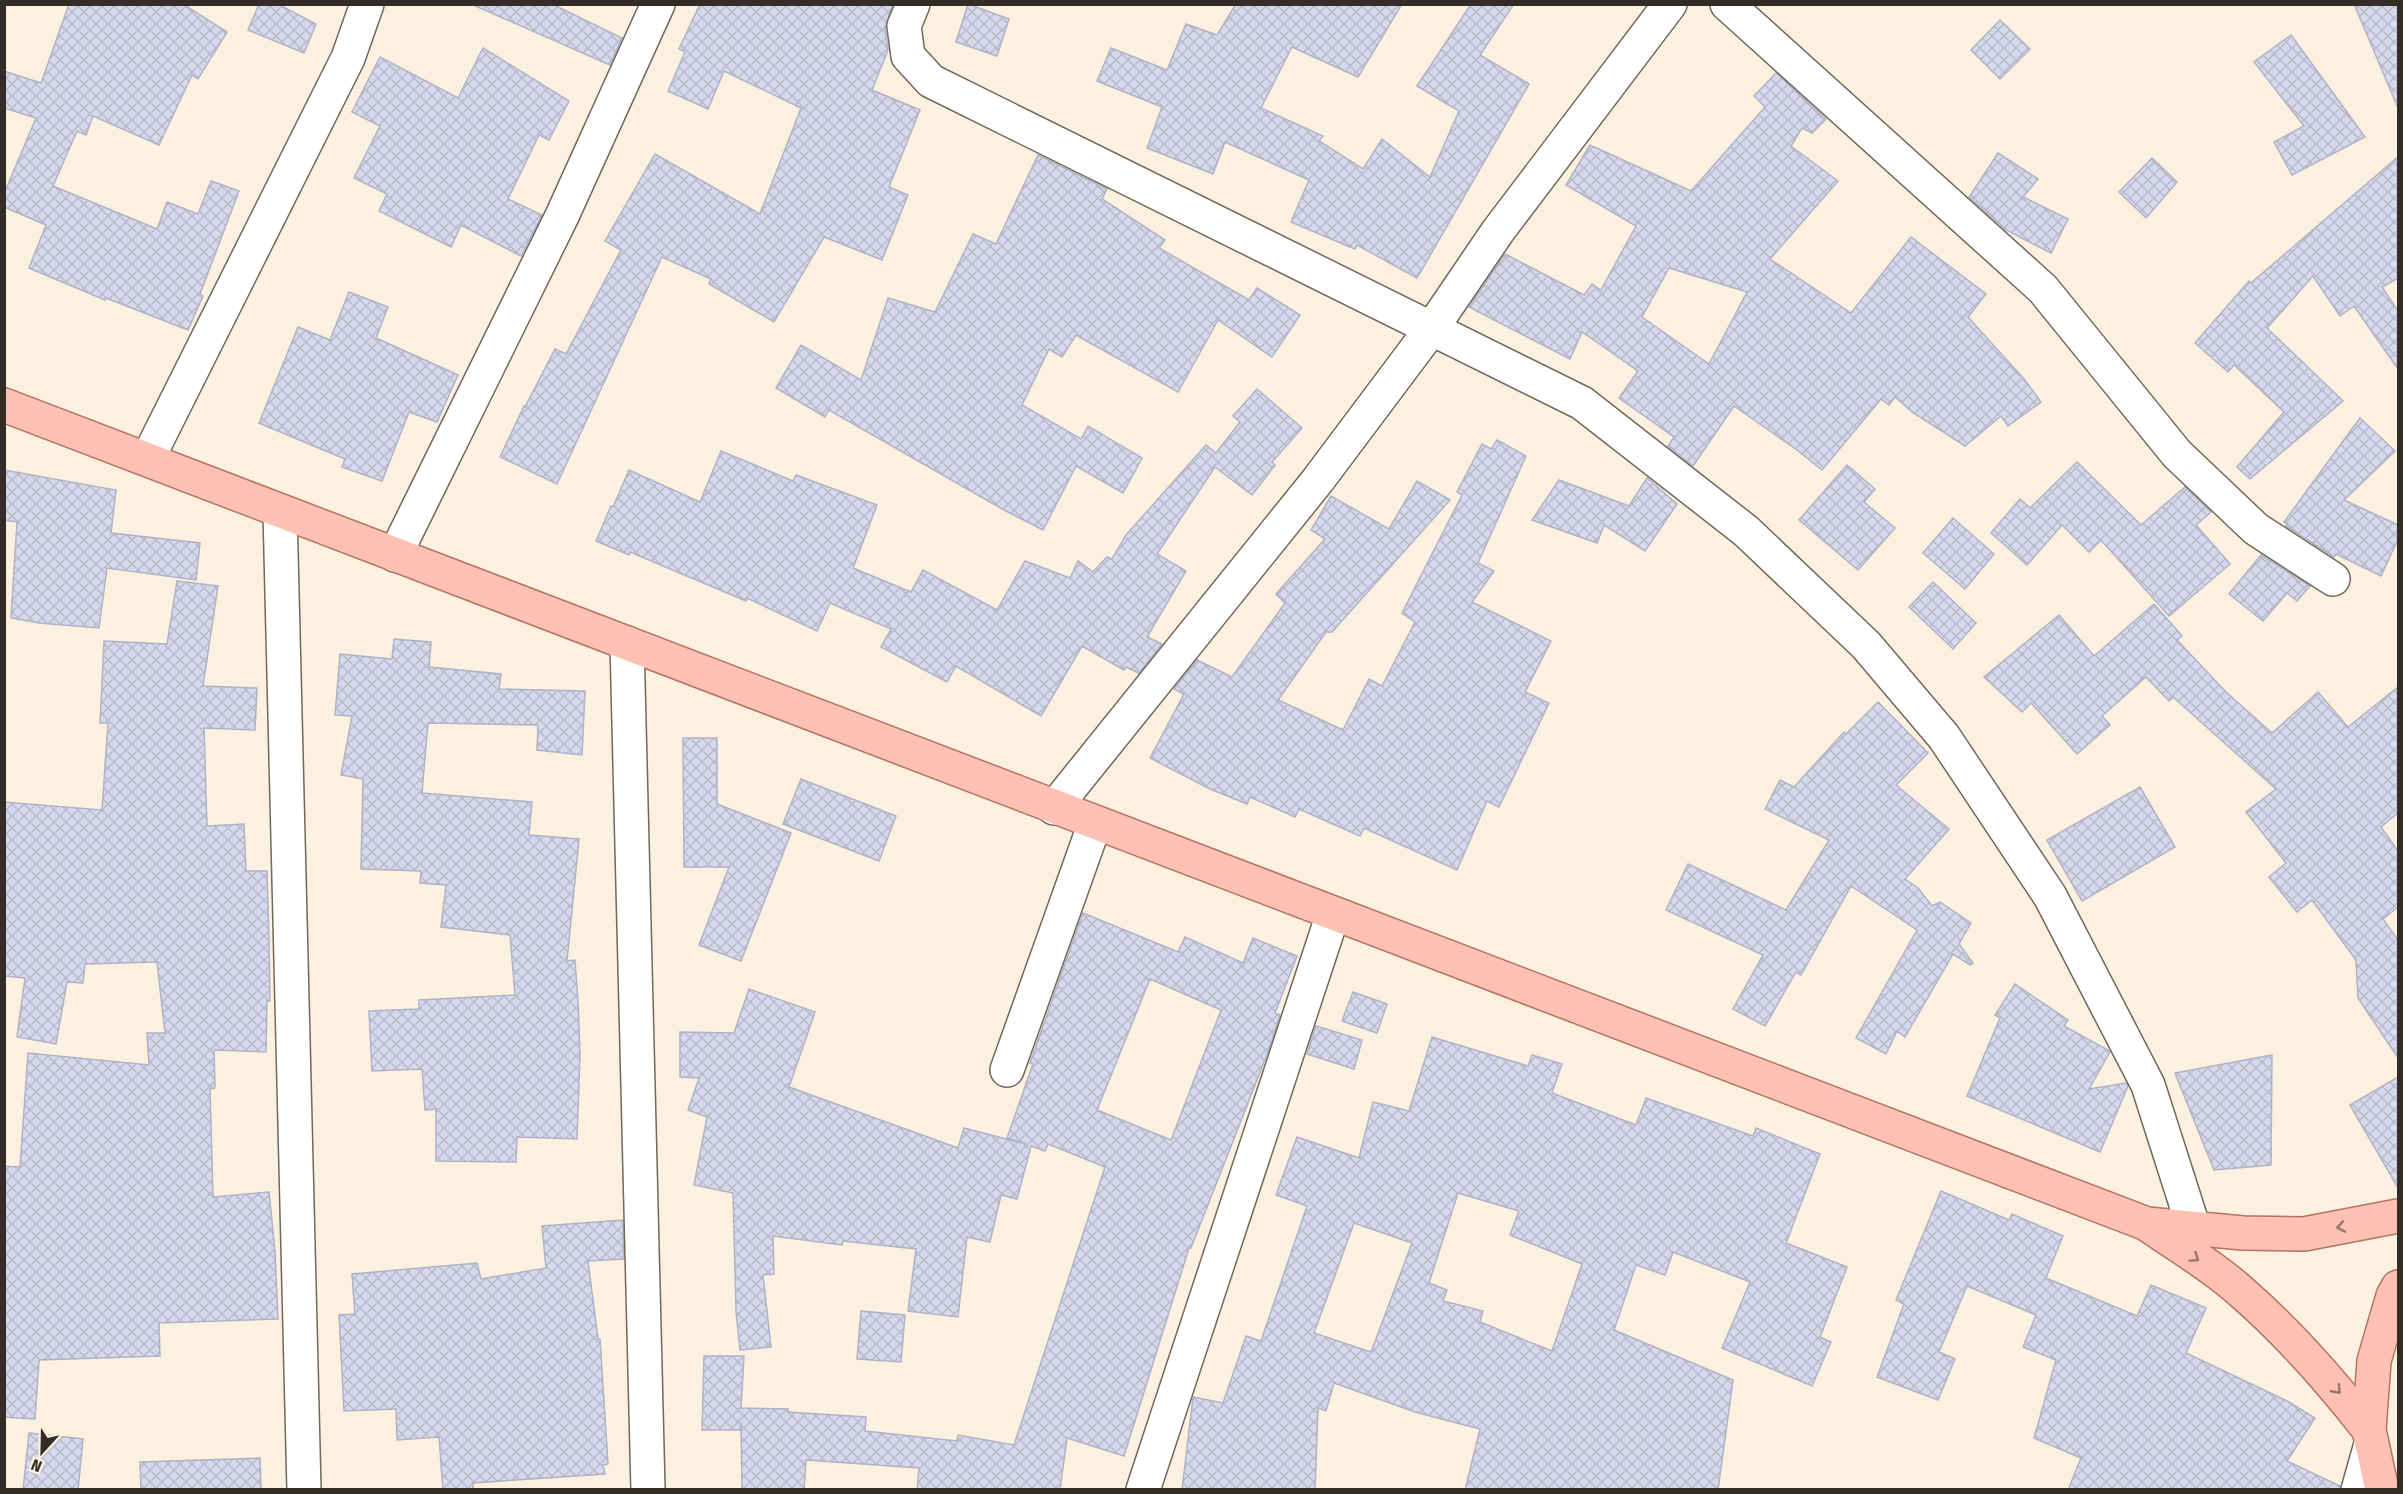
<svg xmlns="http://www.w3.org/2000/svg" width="2403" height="1494" font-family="'Fira Sans Condensed',sans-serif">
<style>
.building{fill:url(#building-cross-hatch);stroke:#b0b2c5;stroke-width:1.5;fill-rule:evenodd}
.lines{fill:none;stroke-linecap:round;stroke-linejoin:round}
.minor-casing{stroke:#726859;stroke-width:36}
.major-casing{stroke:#b47261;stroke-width:36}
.minor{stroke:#fff;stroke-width:33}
.major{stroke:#fdc1b3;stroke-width:33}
.oneway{stroke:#97776c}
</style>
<defs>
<pattern id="building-cross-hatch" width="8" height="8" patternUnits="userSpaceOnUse" patternTransform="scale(1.5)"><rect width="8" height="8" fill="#d6d8eb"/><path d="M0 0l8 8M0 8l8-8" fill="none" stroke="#b8bac9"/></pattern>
</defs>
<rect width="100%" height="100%" fill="#fcf1e0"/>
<g class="building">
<polygon points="69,4 183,4 227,32 198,79 192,75 159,145 93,116 86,135 77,131 53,186 157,229 167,202 198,214 211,181 239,191 200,294 203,296 188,330 106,298 105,300 29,268 46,225 4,207 4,194 36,118 4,108 4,71 41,83"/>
<polygon points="259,4 278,4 316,24 304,53 248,30"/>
<polygon points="471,4 552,4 622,38 610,65"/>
<polygon points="700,4 893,4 885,28 888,50 872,90 920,110 889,187 908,195 882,260 824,237 774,322 709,284 711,279 662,257 557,484 500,457 524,406 525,407 555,349 566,354 621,250 605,241 655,154 760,214 801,108 724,71 708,109 668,91 685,52 679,49"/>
<polygon points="968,4 1009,19 997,56 956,42"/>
<polygon points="1236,4 1402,4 1358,77 1292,47 1261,108 1323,136 1319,141 1363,169 1382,139 1430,177 1459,111 1417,86 1471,4 1514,4 1480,55 1529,84 1417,278 1357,245 1355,249 1291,222 1309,180 1225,142 1213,174 1147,148 1162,107 1097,81 1111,48 1167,70 1186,24 1217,35"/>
<polygon points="2354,4 2398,4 2398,108"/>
<polygon points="2000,20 2030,49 2000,79 1971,50"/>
<polygon points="2291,35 2365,137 2292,175 2274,142 2304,126 2254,62"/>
<polygon points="483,48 569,101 549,140 539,135 508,199 542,215 521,256 461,225 451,247 379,211 387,194 354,178 380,126 352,112 380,57 458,98"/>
<path d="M1776,73L1826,119L1812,133L1802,128L1791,146L1838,181L1770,259L1851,313L1911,237L1986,294L1968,317L2024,379L2041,402L2008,426L2001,416L1965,446L1912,412L1895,397L1889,405L1881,399L1822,470L1797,450L1734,406L1693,466L1668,446L1674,437L1619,398L1638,371L1582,332L1570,359L1469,307L1505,254L1584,295L1592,284L1601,290L1636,226L1566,185L1590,145L1691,191L1765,107L1754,96ZM1669,268L1747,292L1709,364L1642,317Z"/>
<polygon points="1998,153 2038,179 2023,197 2068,219 2051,253 2006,230 1969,197"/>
<polygon points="1038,155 1107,189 1102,199 1165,240 1159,248 1249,300 1257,288 1300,315 1272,357 1218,320 1178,392 1076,335 1062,357 1049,349 1022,405 1081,439 1088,426 1142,458 1123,493 1076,466 1043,530 1004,510 829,410 825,417 776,388 801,345 861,380 888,298 935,312 973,234 996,244"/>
<polygon points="2398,157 2398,278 2382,287 2398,311 2398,369 2354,306 2340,316 2313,276 2267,328 2343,401 2250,479 2237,467 2284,412 2234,365 2228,372 2195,343 2249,281 2251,283"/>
<polygon points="2152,158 2177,182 2146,218 2119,192"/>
<polygon points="349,292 388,307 376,338 458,375 437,422 409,412 382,481 342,467 345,459 259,423 298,327 330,340"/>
<polygon points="1257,389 1302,428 1272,462 1275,465 1252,495 1215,467 1157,554 1186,571 1147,637 1162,644 1139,673 1126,667 1124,670 1082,646 1041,716 956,666 947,682 881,647 891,629 830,603 817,631 747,598 746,601 630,552 629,555 596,541 611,506 613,507 629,470 700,502 721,451 793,481 796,475 877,505 853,568 911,592 923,570 997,610 1025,561 1070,578 1078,561 1093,572 1107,557 1112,559 1126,535 1206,445 1216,453 1240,422 1233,416"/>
<polygon points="2360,418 2395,451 2344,500 2398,525 2398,539 2381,576 2336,554 2334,557 2286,526 2287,524 2284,522"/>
<polygon points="1497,440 1526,456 1478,563 1494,571 1472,602 1551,641 1525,692 1549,703 1499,807 1487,801 1457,870 1364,828 1360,836 1299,809 1295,817 1250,797 1247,804 1210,789 1150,758 1184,694 1174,689 1197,660 1232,677 1285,603 1276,594 1325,539 1311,530 1331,496 1389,529 1417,481 1450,500 1332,632 1326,632 1278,700 1343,730 1369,679 1382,686 1415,622 1402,613 1462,495 1457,492 1482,444 1491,449"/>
<polygon points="2077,462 2141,525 2185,487 2211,512 2196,525 2230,564 2169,616 2101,540 2089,552 2062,525 2027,565 1991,533 2020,499 2030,508"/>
<polygon points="1847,465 1875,489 1864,502 1895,528 1858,570 1799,520"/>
<polygon points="4,470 116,490 111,533 200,543 196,580 107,568 99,628 39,623 11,618 17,522 4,520"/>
<polygon points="1647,478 1677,504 1645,551 1604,525 1597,543 1532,520 1559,480 1629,506"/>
<polygon points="1953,518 1994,554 1965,589 1923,553"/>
<polygon points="2261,555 2310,586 2297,601 2287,593 2263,621 2229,594"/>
<polygon points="177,581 218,586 203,686 257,688 255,730 204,728 207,826 244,824 246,871 267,871 269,940 270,1001 267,1001 266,1052 214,1050 215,1088 210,1089 213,1197 269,1192 275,1251 278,1319 159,1323 160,1356 39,1360 35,1419 4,1417 4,1166 20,1167 28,1053 149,1065 147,1033 165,1033 157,962 85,964 83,983 67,982 56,1044 17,1037 25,978 4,976 4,802 102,810 108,723 100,723 104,641 167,644"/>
<polygon points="1933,582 1976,623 1953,649 1909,607"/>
<polygon points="2154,604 2182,636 2177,640 2226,692 2272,733 2318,692 2348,727 2398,687 2398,813 2381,827 2398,851 2398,907 2383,919 2398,940 2398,1058 2358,998 2356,960 2312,900 2297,912 2269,877 2286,863 2246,812 2276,789 2173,697 2169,701 2146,677 2102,716 2110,725 2077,754 2031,703 2022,712 1984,677 2059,615 2094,656"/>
<polygon points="394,639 431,642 429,667 501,674 499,689 585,691 582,755 537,750 538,725 428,723 422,793 532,802 529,835 579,839 567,961 575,960 578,1001 580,1054 577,1139 517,1137 516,1162 436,1161 436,1109 425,1110 422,1069 372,1071 369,1011 419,1009 419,1000 515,995 510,935 441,927 446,885 420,883 421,871 361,869 363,779 341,775 352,716 335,715 340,654 392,659"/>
<polygon points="1878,702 1928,753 1896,785 1949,829 1905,879 1918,888 1932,906 1940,902 1971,923 1959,944 1973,963 1970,965 1953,954 1905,1037 1897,1031 1886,1054 1856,1038 1917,930 1851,886 1801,975 1796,972 1765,1026 1733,1009 1763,955 1666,910 1688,864 1786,910 1829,840 1765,809 1780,780 1794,787 1844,732 1846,734"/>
<polygon points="683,738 717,738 717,804 791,833 741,961 699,945 729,867 684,867"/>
<polygon points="801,779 896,816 879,861 783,824"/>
<polygon points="2140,787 2175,847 2082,901 2047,840"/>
<path d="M1083,913L1178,952L1185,937L1243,963L1253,938L1297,956L1275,1013L1280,1015L1268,1052L1191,1248H1189L1124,1456L1067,1438L1060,1490H917L919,1468L806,1460L804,1490H742L741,1423L740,1430H702L704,1356H744L741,1408L788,1409V1412L866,1417L865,1431L957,1441L958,1435L1014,1445L1105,1167L1048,1144L1045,1151L1031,1146L1017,1199L1001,1195L990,1242L967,1237L958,1317L908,1311L916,1249L843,1241L842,1245L773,1236L774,1274L763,1275L771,1347L740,1350L736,1311L733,1193L694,1185L707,1117L688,1110L699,1078L680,1077V1032L734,1033L749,989L815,1012L789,1087L958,1148L964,1128L1026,1144L1007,1138L1033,1064L1030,1063ZM1150,979L1221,1010L1171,1140L1097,1110Z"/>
<polygon points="2015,984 2068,1020 2064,1026 2108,1050 2110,1052 2089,1089 2126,1083 2128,1086 2100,1152 1967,1096 2000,1018 1995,1015"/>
<polygon points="1353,992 1387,1004 1377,1033 1342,1021"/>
<polygon points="1316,1026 1362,1040 1354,1069 1307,1054"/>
<path d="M1432,1037L1528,1066L1532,1055L1562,1064L1552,1093L1636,1125L1646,1098L1753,1136L1756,1128L1820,1154L1786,1243L1847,1267L1820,1337L1831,1342L1812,1386L1722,1348L1750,1282L1673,1252L1665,1275L1636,1265L1614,1330L1733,1380L1718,1490H1465L1480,1429L1415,1412L1334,1383L1326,1411L1318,1408L1315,1490H1182L1193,1397L1223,1403L1246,1336L1261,1341L1307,1206L1276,1195L1297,1137L1359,1158L1373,1102L1409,1111ZM1458,1193L1519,1211L1510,1235L1582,1264L1552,1351L1480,1322L1483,1311L1443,1301L1447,1290L1429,1283ZM1354,1223L1412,1243L1371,1352L1314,1333Z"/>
<polygon points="2272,1055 2271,1165 2214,1170 2175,1073"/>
<polygon points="2398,1077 2398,1188 2350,1105"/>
<polygon points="1941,1191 2009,1220 2012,1214 2063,1236 2046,1278 2137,1316 2151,1285 2206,1308 2186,1353 2287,1401 2315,1418 2287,1461 2340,1486 2340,1490 2068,1490 2081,1458 2034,1438 2056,1360 2023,1347 2036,1315 1967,1286 1939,1352 1955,1359 1938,1400 1877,1377 1904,1304 1896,1300"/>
<polygon points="623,1220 624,1259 588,1261 598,1339 600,1339 608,1464 603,1465 605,1474 473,1483 473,1490 443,1490 439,1437 397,1440 396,1409 344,1411 339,1315 355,1314 352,1274 477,1263 481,1279 546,1268 542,1226"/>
<polygon points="861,1311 905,1315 901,1362 857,1359"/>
<polygon points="29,1433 83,1439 78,1490 23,1490"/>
<polygon points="260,1458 261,1490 141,1490 140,1462"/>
</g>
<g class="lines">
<g class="minor-casing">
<g id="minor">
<polyline points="913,4 904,26 908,56 931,81 1582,403 1746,531 1866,645 1944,737 2050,896 2148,1085 2194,1229"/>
<polyline points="1727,4 2043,289 2177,454 2256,529 2333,579"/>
<polyline points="148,458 348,58 367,4"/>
<polyline points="280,511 304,1490"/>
<polyline points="395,555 562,216 658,4"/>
<polyline points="627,643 648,1490"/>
<polyline points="1054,808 1318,480 1432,328 1498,231 1670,4"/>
<polyline points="1007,1070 1095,823"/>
<polyline points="1143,1490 1333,914"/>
<polyline points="2358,1490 2371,1444"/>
</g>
</g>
<g class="major-casing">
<g id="major">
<polyline points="4,405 2147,1224 2243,1233 2304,1234 2398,1216"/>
<path d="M2148,1225C2178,1246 2211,1265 2238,1289C2287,1331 2330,1380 2369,1430"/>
<polyline points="2382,1490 2369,1430 2374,1361 2393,1296 2398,1287"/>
</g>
</g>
<use href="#minor" class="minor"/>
<use href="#major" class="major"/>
</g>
<defs><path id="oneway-chevron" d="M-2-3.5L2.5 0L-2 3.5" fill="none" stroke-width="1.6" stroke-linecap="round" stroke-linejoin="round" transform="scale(1.5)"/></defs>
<g class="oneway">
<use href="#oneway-chevron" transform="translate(2341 1227) rotate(170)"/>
<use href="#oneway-chevron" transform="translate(2195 1258) rotate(35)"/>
<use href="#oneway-chevron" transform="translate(2337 1390) rotate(48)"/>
</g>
<rect width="2403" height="1494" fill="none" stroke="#312d26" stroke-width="12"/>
<g transform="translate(42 1452) rotate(202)" stroke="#fcf1e0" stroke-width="4.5" paint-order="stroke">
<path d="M0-4.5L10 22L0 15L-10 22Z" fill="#312d26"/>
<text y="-9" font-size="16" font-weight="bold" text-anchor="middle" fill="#312d26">N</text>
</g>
</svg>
